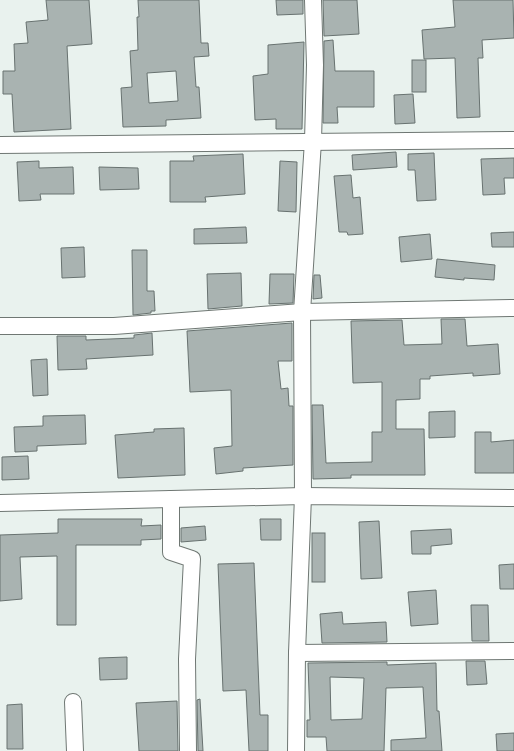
<svg xmlns="http://www.w3.org/2000/svg" width="514" height="751" font-family="'Titillium Web',sans-serif">
<style>
.building{fill:#a9b3b1;stroke:#687270;fill-rule:evenodd}
.lines{fill:none;stroke-linecap:round;stroke-linejoin:round}
.minor-casing{stroke:#6f7773;stroke-width:18}
.minor{stroke:#fff;stroke-width:16}
</style>
<rect width="100%" height="100%" fill="#e9f2ee"/>
<g class="building">
<polygon points="46,0 89,0 92,44 67,46 71,129 14,132 12,94 3,94 3,71 15,71 14,44 28,43 26,22 48,20"/>
<path d="M138,0H199L201,43H208L209,56L194,57L196,87H199L201,118L166,120V126L123,127L121,88L132,87L130,51L138,50L137,17H139ZM176,71L178,101L149,103L147,73Z"/>
<polygon points="276,0 303,0 303,14 277,15"/>
<polygon points="323,0 357,0 359,34 324,36"/>
<polygon points="453,0 513,0 514,38 482,40 483,58 478,58 480,117 457,118 455,58 424,59 422,30 455,27"/>
<polygon points="333,40 335,71 374,71 374,107 337,107 338,123 323,123 324,41"/>
<polygon points="304,42 302,129 276,129 276,119 255,120 253,76 268,74 268,45"/>
<rect x="412" y="60" width="14" height="32"/>
<polygon points="413,94 415,123 395,124 394,95"/>
<polygon points="396,152 397,167 353,170 352,155"/>
<polygon points="434,153 436,200 417,201 415,170 408,170 408,154"/>
<polygon points="243,154 245,194 205,197 206,202 170,202 170,161 194,161 193,156"/>
<polygon points="514,158 514,178 504,178 505,194 483,195 481,159"/>
<polygon points="39,161 39,168 73,167 74,194 40,194 41,200 19,201 17,162"/>
<polygon points="280,161 297,162 296,212 278,211"/>
<polygon points="99,167 138,168 139,189 100,190"/>
<polygon points="351,175 353,198 360,197 363,234 348,235 347,232 339,232 334,176"/>
<polygon points="246,227 247,243 194,244 194,229"/>
<polygon points="514,232 514,247 492,247 491,233"/>
<polygon points="430,234 432,259 401,262 399,237"/>
<polygon points="84,247 85,277 62,278 61,248"/>
<polygon points="132,250 147,250 147,291 154,291 155,311 151,311 151,313 133,315"/>
<polygon points="437,259 495,265 494,280 464,278 464,280 435,277"/>
<polygon points="241,273 242,306 208,309 207,274"/>
<polygon points="270,274 294,274 293,303 269,304"/>
<polygon points="314,275 320,275 322,298 313,299"/>
<polygon points="441,319 465,319 467,346 498,344 500,374 473,376 473,373 430,376 430,379 420,379 420,399 396,400 396,429 424,429 425,475 351,475 351,478 313,479 312,405 323,405 326,463 372,462 372,432 382,432 382,382 353,383 351,321 402,320 404,345 442,344"/>
<polygon points="292,323 292,361 278,361 281,389 288,388 289,406 293,406 293,465 243,468 243,471 216,474 214,448 232,446 231,390 190,392 187,331"/>
<polygon points="152,333 153,355 86,359 87,369 58,370 57,336 86,336 86,340 134,338 134,335"/>
<polygon points="47,359 48,395 33,396 31,360"/>
<polygon points="455,411 455,437 429,438 429,412"/>
<polygon points="85,415 86,444 37,446 37,451 15,452 14,427 43,426 43,416"/>
<polygon points="184,428 185,475 118,478 115,435 154,432 154,429"/>
<polygon points="475,432 491,432 491,442 514,440 514,473 475,473"/>
<polygon points="28,456 29,479 2,480 2,457"/>
<polygon points="58,519 142,519 141,526 161,525 161,539 141,540 141,545 76,545 76,625 57,625 57,556 20,557 22,599 0,601 0,535 58,533"/>
<polygon points="260,519 281,519 281,540 261,540"/>
<polygon points="379,521 382,578 361,579 359,522"/>
<polygon points="205,526 206,540 181,542 181,528"/>
<polygon points="451,529 452,544 431,546 431,554 412,554 411,531"/>
<rect x="312" y="533" width="13" height="49"/>
<polygon points="254,563 260,715 268,715 268,751 249,751 246,690 223,691 218,564"/>
<polygon points="514,564 514,589 500,589 499,565"/>
<polygon points="436,590 438,624 411,626 408,592"/>
<polygon points="471,605 488,605 489,641 472,641"/>
<polygon points="342,612 343,624 386,622 387,642 322,643 320,614"/>
<polygon points="127,657 127,679 100,680 99,658"/>
<polygon points="466,661 485,661 487,684 467,685"/>
<path d="M387,662V665L436,663L437,711H439L442,751H391V740L426,738L423,687L386,688L384,751H327L326,737H307V720H310L308,663ZM330,677L364,678L362,719L331,720Z"/>
<polygon points="200,699 203,751 198,751 197,700"/>
<polygon points="177,701 178,751 139,751 136,703"/>
<polygon points="22,704 23,749 7,749 7,705"/>
<polygon points="514,733 514,751 497,751 496,734"/>
</g>
<g class="lines">
<g class="minor-casing">
<g id="minor">
<polyline points="0,145 514,140"/>
<polyline points="0,326 114,326 302,312 514,308"/>
<polyline points="171,499 171,552 192,559 187,659 188,751"/>
<polyline points="0,503 303,496 514,498"/>
<polyline points="297,653 514,651"/>
<polyline points="73,702 75,751"/>
<polyline points="296,751 297,653 303,496 302,312 313,141 315,65 313,0"/>
</g>
</g>
<use href="#minor" class="minor"/>
</g>
</svg>
